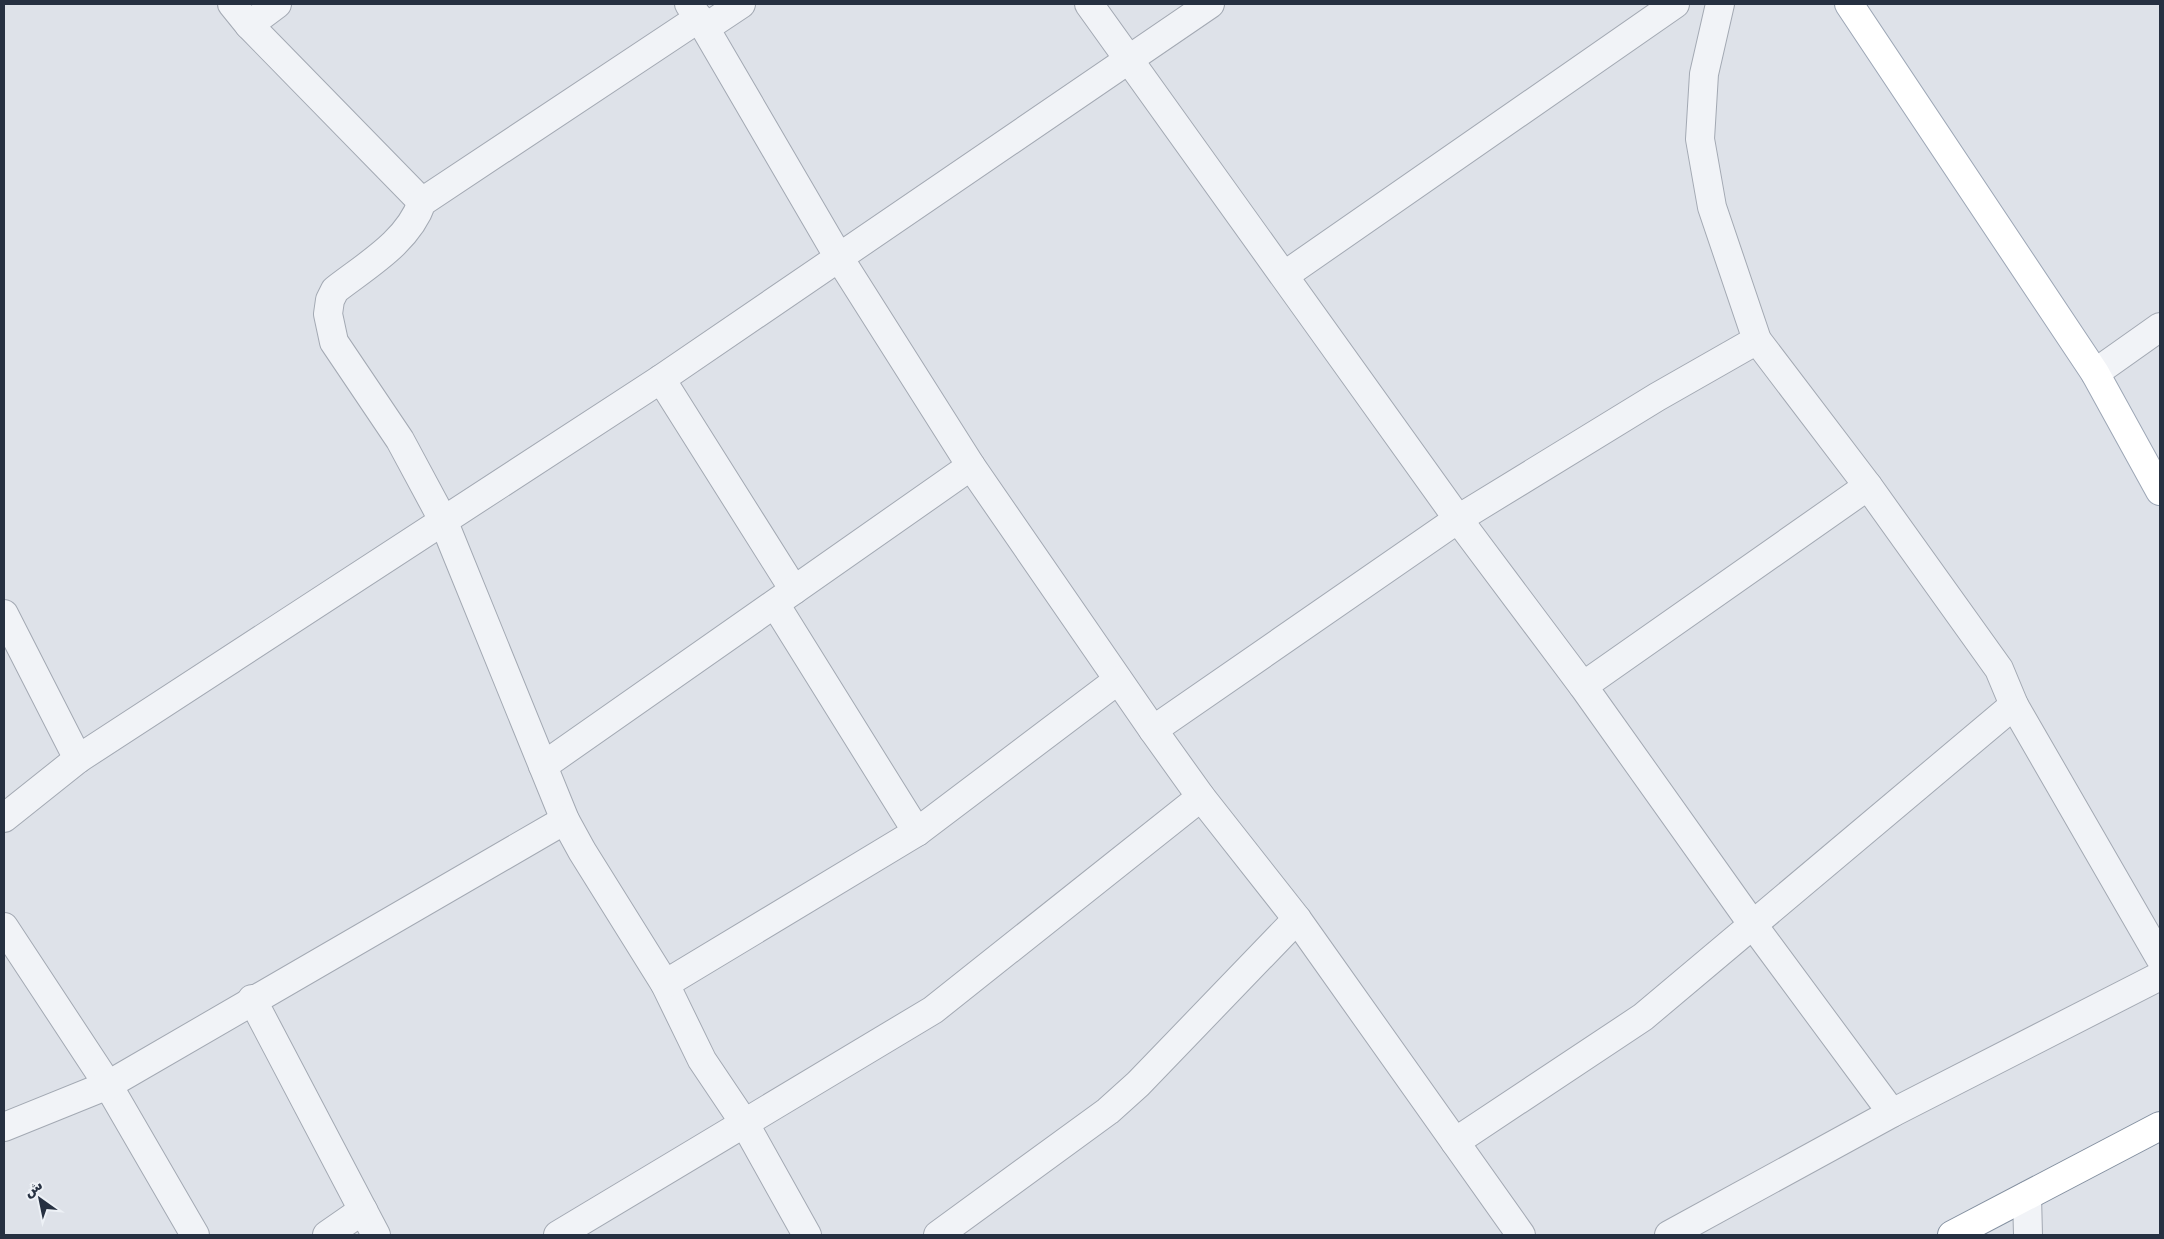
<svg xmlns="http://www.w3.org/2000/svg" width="2164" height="1239" font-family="'DejaVu Sans','Noto Naskh Arabic',sans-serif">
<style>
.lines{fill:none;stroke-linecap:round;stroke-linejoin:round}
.minor-casing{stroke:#a3a9b3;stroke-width:30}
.major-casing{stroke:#9ca6b5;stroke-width:30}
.highway-casing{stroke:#8490a0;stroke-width:30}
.minor{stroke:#f1f3f7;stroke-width:28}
.major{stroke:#fff;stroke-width:28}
.highway{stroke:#fff;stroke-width:28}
</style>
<rect width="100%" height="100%" fill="#dee2e9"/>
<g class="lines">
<g class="minor-casing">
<g id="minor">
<polyline points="232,4 249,25 422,202"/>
<polyline points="689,4 705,28 838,256 971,466 1153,730 1201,797 1297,919 1521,1235"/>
<polyline points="1089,4 1458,519 1583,686 1753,925 1892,1113"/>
<polyline points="1720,4 1704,74 1700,139 1712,207 1757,340 1868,486 1999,669 2014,705 2160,958"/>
<path d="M699,18L422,202C408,242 367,265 335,290L330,300L328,314L334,342L400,440L443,520L565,820L582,851L665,984L702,1060L745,1124L807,1235"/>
<polyline points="249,25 277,4"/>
<polyline points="705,28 741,4"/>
<polyline points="1285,275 1675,4"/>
<polyline points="2095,373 2160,327"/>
<polyline points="661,379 794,590"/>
<polyline points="775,604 917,832"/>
<polyline points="4,614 78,759"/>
<polyline points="1583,686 1868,486"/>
<polyline points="1153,730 1458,519 1657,397 1757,340"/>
<polyline points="543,766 971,466"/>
<polyline points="4,818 78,759 661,379 1210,4"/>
<polyline points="4,927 108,1085 195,1235"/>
<polyline points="665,984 917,832 1118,680"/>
<polyline points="252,999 376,1235"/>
<polyline points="4,1127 108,1085 565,820"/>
<polyline points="1455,1142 1643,1017 2014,705"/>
<polyline points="2027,1196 2028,1235"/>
<polyline points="327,1235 363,1210"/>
<polyline points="558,1235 933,1010 1201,797"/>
<polyline points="938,1235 1108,1111 1138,1084 1297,919"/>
<polyline points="1669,1235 1892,1113 2160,976"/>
</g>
</g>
<g class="major-casing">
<polyline id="major" points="1849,4 2095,373 2160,491"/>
</g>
<g class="highway-casing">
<polyline id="highway" points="1952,1235 2160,1126"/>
</g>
<use href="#minor" class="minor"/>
<use href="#major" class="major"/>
<use href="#highway" class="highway"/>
</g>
<rect width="2164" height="1239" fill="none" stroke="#263041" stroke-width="10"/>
<g transform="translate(40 1199) rotate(327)" stroke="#edf1f6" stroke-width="4" paint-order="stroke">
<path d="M0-4L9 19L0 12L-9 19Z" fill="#263041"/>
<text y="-8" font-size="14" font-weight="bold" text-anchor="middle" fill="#263041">ش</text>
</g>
</svg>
